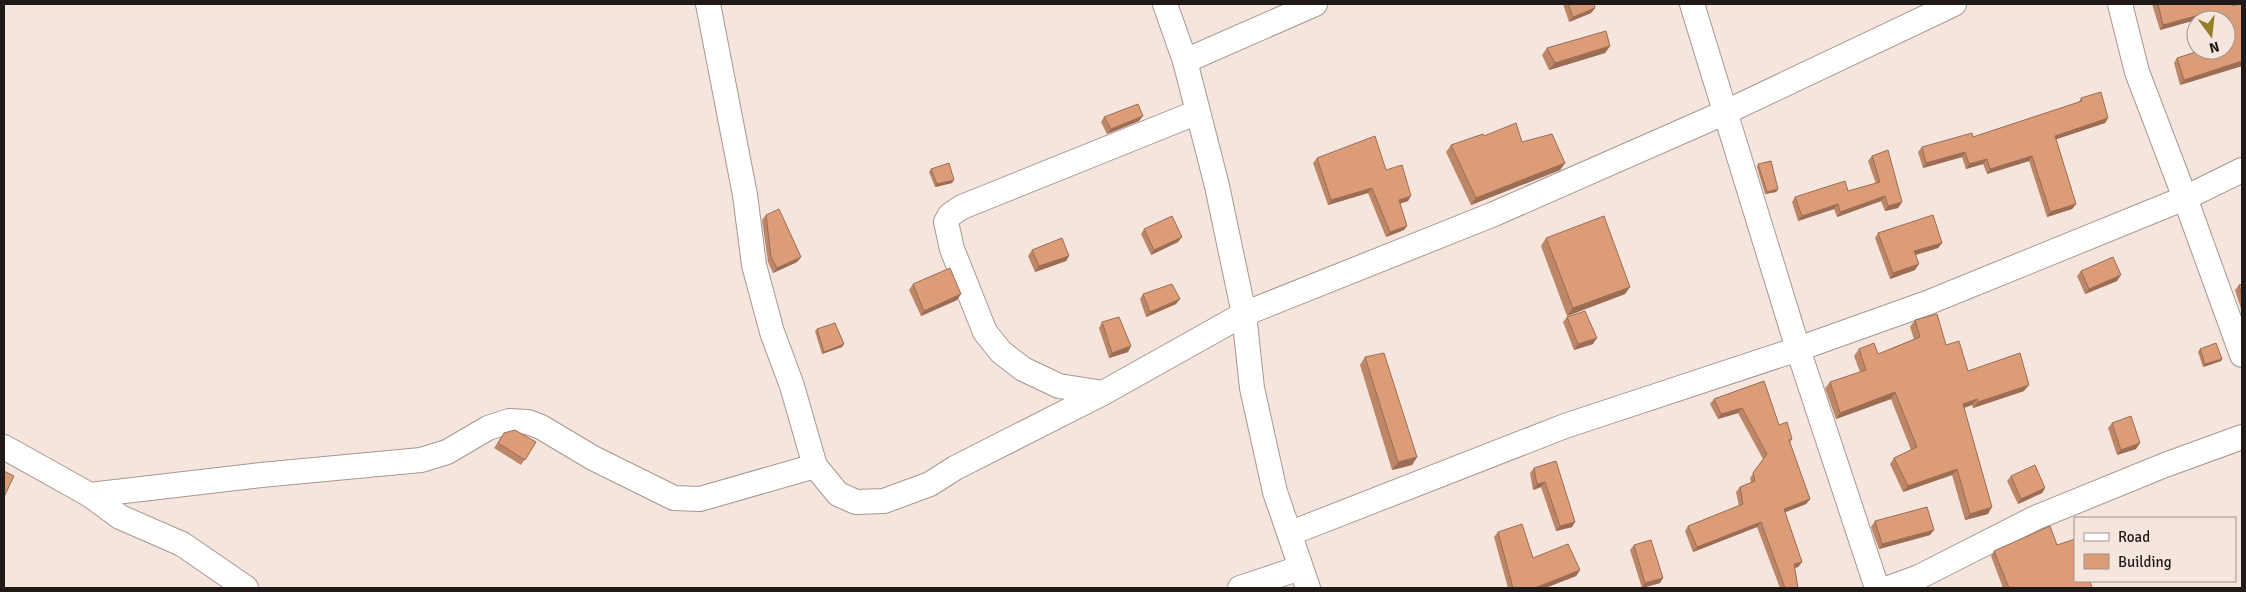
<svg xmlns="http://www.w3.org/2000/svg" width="2246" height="592" font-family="Signika,sans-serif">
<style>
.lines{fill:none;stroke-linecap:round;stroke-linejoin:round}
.minor-casing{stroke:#a69890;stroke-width:26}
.minor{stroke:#fff;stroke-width:24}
.wall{fill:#bd8667}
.shaded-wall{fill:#9a6d54}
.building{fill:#dc9c78;stroke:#9a6d54}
</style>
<rect width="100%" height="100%" fill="#f5e5dd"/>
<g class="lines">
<g class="minor-casing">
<g id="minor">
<polyline points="708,4 745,195 754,265 772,332 792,386 815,466 838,494 856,502 884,501 930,484 955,468 1103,393 1244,314 1494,214 1726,112 1954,4"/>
<polyline points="1165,4 1185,61 1217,186 1244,314 1252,388 1275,492 1308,588"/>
<polyline points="1692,4 1798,349 1877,588"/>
<polyline points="2120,4 2137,72 2185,198 2242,355"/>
<polyline points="1185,61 1315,4"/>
<polyline points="1103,393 1059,386 1023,369 1001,352 985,332 952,249 946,222 950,215 962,207 1198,112"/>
<polyline points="4,447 90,495 120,517 182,544 246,588"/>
<polyline points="90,495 261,475 421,460 447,452 488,428 509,421 528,422 541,427 593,458 674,498 700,499 815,466"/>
<polyline points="1291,533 1565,426 1798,349 1927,303 2185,198 2242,170"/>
<polyline points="1240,588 1300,568"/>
<polyline points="1889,588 1919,577 2035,518 2165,465 2242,437"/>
</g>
</g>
<use href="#minor" class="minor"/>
</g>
<g class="wall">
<polygon points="1563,4 1594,4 1595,8 1591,13 1569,22"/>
<polygon points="2152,4 2232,4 2242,66 2180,85 2174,63 2177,58 2226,50 2226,20 2199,19 2160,30"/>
<polygon points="1610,46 1605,53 1549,70 1542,55 1547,48"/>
<polygon points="2081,98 2108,118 2105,123 2056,139 2076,204 2072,209 2047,217 2029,161 1987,174 1983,164 1966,169 1962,157 1923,168 1918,152 1922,147 1973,137 2079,102"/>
<polygon points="1104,117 1139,121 1107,134 1101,122"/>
<polygon points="1484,136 1522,142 1565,163 1560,170 1471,205 1446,152 1451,145"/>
<polygon points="1872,156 1902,202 1898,208 1885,211 1881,201 1837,217 1834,209 1798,221 1792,202 1795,197 1848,191 1876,184 1868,161"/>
<polygon points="1317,158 1408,201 1400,203 1404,230 1386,237 1368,193 1328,205 1313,163"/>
<polygon points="1758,164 1778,189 1776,192 1765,194 1757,167"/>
<polygon points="931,169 952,183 935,187 929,172"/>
<polygon points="766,215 801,257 797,262 773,273 768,262 762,220"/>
<polygon points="1144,229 1178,242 1151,255 1141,234"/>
<polygon points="1878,233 1942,243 1938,248 1916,255 1915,270 1890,279 1875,238"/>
<polygon points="1546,238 1625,294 1567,316 1541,246"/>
<polygon points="1032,250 1069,256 1066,261 1035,272 1028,256"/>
<polygon points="2081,271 2117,281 2085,294 2077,276"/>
<polygon points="913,284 961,294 957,300 921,316 909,290"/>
<polygon points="2242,284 2242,312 2235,290 2239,285"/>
<polygon points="1143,294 1176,304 1146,317 1140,299"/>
<polygon points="1567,317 1593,344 1574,350 1563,322"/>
<polygon points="1915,320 1946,345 1968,371 2024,391 1973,408 1972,405 1964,408 1988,514 1965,520 1952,475 1903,492 1890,464 1894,458 1911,450 1891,399 1836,419 1825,388 1830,382 1860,372 1854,356 1859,349 1878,354 1914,339 1910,327"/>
<polygon points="1102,322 1131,346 1128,352 1109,358 1099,328"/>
<polygon points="817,329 844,344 842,347 822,354 815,331"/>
<polygon points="2200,349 2222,359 2221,361 2203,367 2198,352"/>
<polygon points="1365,357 1417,457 1412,465 1392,470 1360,365"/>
<polygon points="1764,381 1779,425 1792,439 1790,443 1810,499 1806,504 1785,512 1802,562 1798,567 1795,568 1798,588 1780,588 1757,527 1693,552 1685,531 1688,526 1739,506 1736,492 1740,487 1751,482 1750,478 1763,459 1738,413 1718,419 1710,404 1714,399"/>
<polygon points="2112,423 2136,449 2117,455 2108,428"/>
<polygon points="504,433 536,442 521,465 494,448"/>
<polygon points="1556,461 1572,527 1556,531 1541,487 1533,490 1530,473 1534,468"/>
<polygon points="2011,476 2045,488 2042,493 2018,504 2007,481"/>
<polygon points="1875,521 1930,535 1879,549 1871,527"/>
<polygon points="1498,532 1533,558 1580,570 1576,576 1545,588 1508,588 1494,537"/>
<polygon points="1634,545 1660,583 1642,588 1630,550"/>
<polygon points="2057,545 2092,588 2003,588 1991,556 1994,551"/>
</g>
<g class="shaded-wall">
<polygon points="1595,8 1591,13 1569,22 1573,17"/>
<polygon points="2203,14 2199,19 2160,30 2163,25"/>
<polygon points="1610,46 1605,53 1549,70 1555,63"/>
<polygon points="2242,61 2242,66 2180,85 2184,80"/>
<polygon points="1143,116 1139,121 1107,134 1111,129"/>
<polygon points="2108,118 2105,123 2051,141 2055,136"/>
<polygon points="1965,152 1962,157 1923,168 1926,163"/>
<polygon points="2032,156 2029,161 1987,174 1990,169"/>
<polygon points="1987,159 1983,164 1966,169 1969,164"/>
<polygon points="1565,163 1560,170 1471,205 1476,198"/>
<polygon points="954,180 952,183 935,187 937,184"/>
<polygon points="1372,188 1368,193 1328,205 1331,200"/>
<polygon points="1778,189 1776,192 1765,194 1767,192"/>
<polygon points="1411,196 1408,201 1396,205 1399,200"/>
<polygon points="1885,196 1881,201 1837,217 1840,212"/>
<polygon points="1902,202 1898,208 1885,211 1888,206"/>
<polygon points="1838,204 1834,209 1798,221 1802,216"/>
<polygon points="2076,204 2072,209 2047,217 2050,212"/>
<polygon points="1407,226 1404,230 1386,237 1390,232"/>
<polygon points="1182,237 1178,242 1151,255 1154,250"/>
<polygon points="1942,243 1938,248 1911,256 1914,251"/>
<polygon points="1069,256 1066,261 1035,272 1039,266"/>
<polygon points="801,257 797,262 773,273 777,268"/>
<polygon points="1919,264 1915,270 1890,279 1893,273"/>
<polygon points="2121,275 2117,281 2085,294 2089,289"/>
<polygon points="1630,287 1625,294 1567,316 1573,308"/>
<polygon points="961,294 957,300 921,316 924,311"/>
<polygon points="1180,299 1176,304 1146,317 1150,312"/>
<polygon points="1597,338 1593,344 1574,350 1578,344"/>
<polygon points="844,344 842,347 822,354 824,352"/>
<polygon points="1131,346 1128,352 1109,358 1112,353"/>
<polygon points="2222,359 2221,361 2203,367 2205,364"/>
<polygon points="2029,385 2024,391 1973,408 1978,402"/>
<polygon points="1895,392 1891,399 1836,419 1840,413"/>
<polygon points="1977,399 1972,405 1958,410 1963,404"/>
<polygon points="1742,408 1738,413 1718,419 1721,414"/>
<polygon points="2140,443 2136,449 2117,455 2121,450"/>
<polygon points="1417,457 1412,465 1392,470 1398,462"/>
<polygon points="1957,469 1952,475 1903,492 1908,486"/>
<polygon points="1545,482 1541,487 1533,490 1537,484"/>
<polygon points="2045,488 2042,493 2018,504 2021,499"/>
<polygon points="1810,499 1806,504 1781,514 1784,509"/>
<polygon points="1992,507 1988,514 1965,520 1970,514"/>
<polygon points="1575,522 1572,527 1556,531 1560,526"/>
<polygon points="1761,522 1757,527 1693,552 1697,547"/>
<polygon points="1934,530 1930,535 1879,549 1882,544"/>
<polygon points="1802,562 1798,567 1790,569 1794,564"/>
<polygon points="1580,570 1576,576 1545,588 1535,588"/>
<polygon points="1663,578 1660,583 1642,588 1645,583"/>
</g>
<g class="building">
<polygon points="1568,4 1594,4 1595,8 1573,17"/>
<polygon points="2158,4 2232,4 2233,6 2239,4 2242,4 2242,61 2184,80 2177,58 2202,50 2226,50 2226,20 2205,20 2203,14 2163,25"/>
<polygon points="1606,31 1610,46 1555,63 1547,48"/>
<polygon points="2101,92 2108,118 2055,136 2076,204 2050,212 2032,156 1990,169 1987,159 1969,164 1965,152 1926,163 1922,147 1972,133 1973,137 2082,101 2081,98"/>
<polygon points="1138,104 1143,116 1111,129 1104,117"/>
<polygon points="1516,123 1522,142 1552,134 1565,163 1476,198 1451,145 1483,134 1484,136"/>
<polygon points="1375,136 1386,170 1402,165 1411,196 1399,200 1407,226 1390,232 1372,188 1331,200 1317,158"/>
<polygon points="1888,150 1902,202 1888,206 1885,196 1840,212 1838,204 1802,216 1795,197 1845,181 1848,191 1880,182 1872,156"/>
<polygon points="1771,161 1778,189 1767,192 1758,164"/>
<polygon points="949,163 954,180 937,184 931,169"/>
<polygon points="779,209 801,257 777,268 771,257 766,215"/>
<polygon points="1933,215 1942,243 1914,251 1919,264 1893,273 1878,233"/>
<polygon points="1172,216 1182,237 1154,250 1144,229"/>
<polygon points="1604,216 1630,287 1573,308 1546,238"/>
<polygon points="1062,238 1069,256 1039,266 1032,250"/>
<polygon points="2113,257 2121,275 2089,289 2081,271"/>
<polygon points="950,268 961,294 924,311 913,284"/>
<polygon points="1172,284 1180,299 1150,312 1143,294"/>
<polygon points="2242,284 2242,296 2239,285"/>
<polygon points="1585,311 1597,338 1578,344 1567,317"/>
<polygon points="1937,314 1946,345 1959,341 1968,371 2020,353 2029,385 1978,402 1977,399 1963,404 1992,507 1970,514 1957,469 1908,486 1894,458 1917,447 1895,392 1840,413 1830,382 1866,370 1859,349 1874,343 1878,354 1920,337 1915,320"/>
<polygon points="1119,317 1131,346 1112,353 1102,322"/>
<polygon points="835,323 844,344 824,352 817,329"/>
<polygon points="2216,343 2222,359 2205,364 2200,349"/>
<polygon points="1384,353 1417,457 1398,462 1365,357"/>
<polygon points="1764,381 1779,425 1787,422 1792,439 1789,440 1810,499 1784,509 1802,562 1794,564 1798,588 1785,588 1761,522 1697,547 1688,526 1743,504 1740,487 1755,481 1753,473 1767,454 1742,408 1721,414 1714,399"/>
<polygon points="2131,416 2140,443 2121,450 2112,423"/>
<polygon points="515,430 536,442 525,460 498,443 504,433"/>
<polygon points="1556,461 1575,522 1560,526 1545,482 1537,484 1534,468"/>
<polygon points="2035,465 2045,488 2021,499 2011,476"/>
<polygon points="4,471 14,476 4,497"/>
<polygon points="1927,507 1934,530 1882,544 1875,521"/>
<polygon points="1522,524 1533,558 1568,544 1580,570 1535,588 1513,588 1498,532"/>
<polygon points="2050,526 2057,545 2075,539 2075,581 2090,581 2092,588 2009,588 1994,551"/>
<polygon points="1651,540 1663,578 1645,583 1634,545"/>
</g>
<rect width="2246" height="592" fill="none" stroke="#1f1a17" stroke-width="10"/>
<rect x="2074" y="517" width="162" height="65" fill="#f5e5dd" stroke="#9f948e"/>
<rect x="2084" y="533" width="25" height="8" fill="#ffffff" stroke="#9f948e"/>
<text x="2118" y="542" font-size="15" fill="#1f1a17">Road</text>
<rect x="2084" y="554" width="25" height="15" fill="#dc9c78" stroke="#9f948e"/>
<text x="2118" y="567" font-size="15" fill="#1f1a17">Building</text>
<g transform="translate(2211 35) rotate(165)"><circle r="24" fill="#f5e5dd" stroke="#9f948e"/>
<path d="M0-4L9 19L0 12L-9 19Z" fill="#928027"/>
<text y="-8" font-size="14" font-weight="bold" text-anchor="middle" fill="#1f1a17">N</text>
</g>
</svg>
